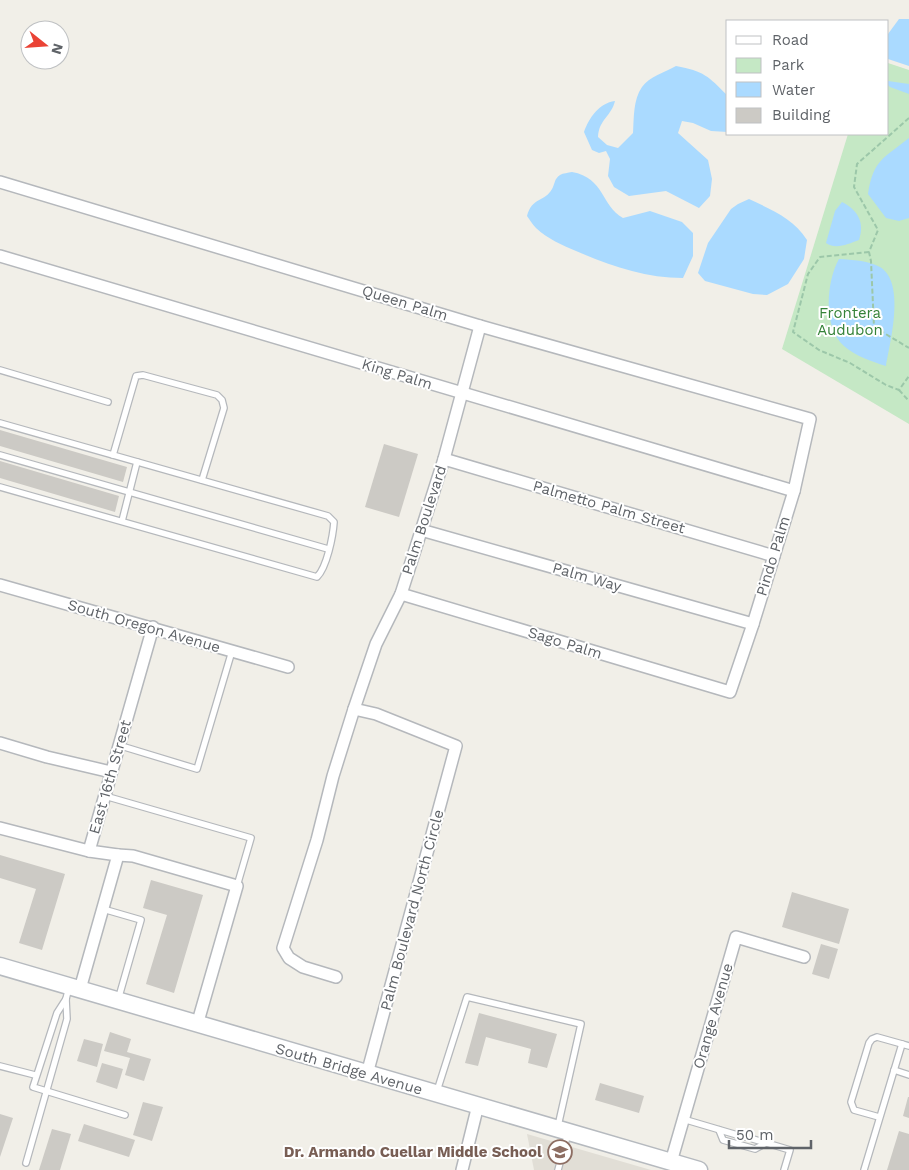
<svg xmlns="http://www.w3.org/2000/svg" width="909" height="1170" font-family="'Work Sans',sans-serif">
<style>
.education{fill:#e1ded6}
.green{fill:#c5e8c5}
.water{fill:#aadaff}
.building{fill:#cccac5}
.lines{fill:none;stroke-linecap:round;stroke-linejoin:round}
.lane-casing{stroke:#b5b8bc;stroke-width:8}
.street-casing{stroke:#b5b8bc;stroke-width:14}
.secondary-casing{stroke:#b6babf;stroke-width:19}
.path{stroke:#9cc7a9;stroke-width:2;stroke-dasharray:5 2.5;stroke-linecap:butt}
.lane{stroke:#fff;stroke-width:5.5}
.street{stroke:#fff;stroke-width:11}
.secondary{stroke:#fff;stroke-width:16}
.labels{text-anchor:middle;stroke-width:4;stroke-linejoin:round;paint-order:stroke}
.street-label{font-size:15px;fill:#5f6368;stroke:#fff}
.park-label{font-size:15px;fill:#348238;stroke:#fff}
.education-label{font-size:15px;font-weight:bold;fill:#785e54;stroke:#fff;text-anchor:end}
</style>
<rect width="100%" height="100%" fill="#f1efe8"/>
<polygon class="education" points="527,1134 651,1170 534,1170"/>
<polygon class="green" points="888,63 909,70 909,424 782,349 848,134 888,134"/>
<g class="water">
<polygon points="899,19 909,19 909,66 888,59 888,34"/>
<path d="M676,66C704,71 708,76 728,96V132L711,131L693,123L682,121L678,133L708,160L712,179L710,196L699,208L666,191L629,196L614,187L608,176L610,159L606,151L599,153L592,150L584,132C589,118 599,103 615,101C611,117 599,119 598,137L607,145L618,148L633,133C634,118 633,100 642,87C649,77 665,72 676,66Z"/>
<polygon points="888,81 909,84 909,94 890,87 888,85"/>
<path d="M909,138V218L899,221L886,218L868,194C873,160 884,158 909,138Z"/>
<path d="M572,172C605,178 601,206 623,218L650,211L682,222L693,233V256L683,278C645,278 611,266 576,251C562,245 548,239 536,228C533,225 530,220 527,216C532,197 545,202 552,189C555,184 554,179 560,175C563,173 568,173 572,172Z"/>
<path d="M749,199C772,210 793,218 807,240L804,259L788,284L767,295L753,294L705,281L698,273L708,243L731,209L738,204Z"/>
<path d="M842,202C858,210 865,223 859,240C848,244 836,250 826,243L835,211Z"/>
<path d="M839,259C853,260 867,260 880,267C906,283 890,342 886,366C873,362 855,356 844,346C823,328 826,282 839,259Z"/>
</g>
<g class="building">
<polygon points="0,430 127,467 123,482 0,446"/>
<polygon points="384,444 418,454 399,517 365,507"/>
<polygon points="0,461 119,496 115,512 0,478"/>
<polygon points="0,855 65,874 42,950 19,943 36,889 0,878"/>
<polygon points="151,880 203,895 174,993 146,984 167,915 143,908"/>
<polygon points="792,892 849,909 839,944 782,927"/>
<polygon points="821,944 838,949 829,979 812,974"/>
<polygon points="479,1013 557,1034 547,1068 528,1063 531,1049 486,1037 478,1066 465,1063"/>
<polygon points="110,1032 131,1039 127,1052 151,1059 144,1081 125,1075 130,1058 104,1051"/>
<polygon points="84,1039 103,1044 97,1067 77,1061"/>
<polygon points="102,1063 123,1069 117,1089 96,1082"/>
<polygon points="600,1083 644,1096 639,1113 595,1100"/>
<polygon points="908,1097 909,1097 909,1118 903,1116"/>
<polygon points="143,1102 163,1107 152,1141 133,1135"/>
<polygon points="0,1114 13,1118 0,1157"/>
<polygon points="84,1124 135,1140 129,1157 78,1141"/>
<polygon points="52,1129 71,1134 60,1170 39,1170"/>
<polygon points="899,1131 909,1134 909,1170 887,1170"/>
</g>
<g class="lines">
<g class="lane-casing">
<g id="lane">
<polyline points="0,370 108,402"/>
<path d="M0,423L328,516L334,522C333,536 327,567 317,577L0,487"/>
<polyline points="0,455 328,549"/>
<polyline points="113,455 136,376 143,375 217,395 222,400 224,408 202,480"/>
<polyline points="122,521 137,462"/>
<polyline points="118,745 197,769 232,651"/>
<polyline points="105,796 251,838 237,886"/>
<polyline points="103,909 141,920 118,1000"/>
<polyline points="66,999 57,1013 33,1087 125,1115"/>
<polyline points="0,1066 35,1075"/>
<polyline points="894,1070 909,1075"/>
<polyline points="437,1091 467,997 581,1024 558,1126"/>
<polyline points="879,1117 854,1110 851,1102 869,1043 872,1039 877,1037 902,1044"/>
<polyline points="683,1119 744,1137"/>
<polyline points="719,1130 723,1140 755,1149 766,1143"/>
<polyline points="753,1139 790,1150 784,1170"/>
<polyline points="26,1163 67,1019 66,999 69,987"/>
<polyline points="558,1170 568,1133"/>
<polyline points="864,1170 902,1044 909,1046"/>
</g>
</g>
<g class="street-casing">
<g id="street">
<polyline points="0,182 480,326 810,419 794,491 753,624 730,692 401,594"/>
<polyline points="0,256 794,491"/>
<polyline points="444,459 774,556"/>
<polyline points="421,530 753,624"/>
<polyline points="0,585 288,667"/>
<polyline points="354,709 376,714 456,746 367,1074"/>
<polyline points="0,743 47,757 111,772"/>
<polyline points="0,828 89,851"/>
<polyline points="118,855 133,856 237,886 197,1025"/>
<polyline points="336,977 303,967 289,958 283,948 317,840 333,776 354,709 376,644 401,594 444,459 480,326"/>
<polyline points="80,989 118,855 89,851 153,627"/>
<polyline points="671,1162 736,937 804,957"/>
<polyline points="462,1170 478,1105"/>
</g>
</g>
<g class="secondary-casing">
<polyline id="secondary" points="0,966 699,1170"/>
</g>
<g class="path">
<polyline points="909,118 857,164 854,187 878,230 869,252 871,261 874,327 909,348"/>
<polyline points="869,252 820,257 808,274 793,332 819,350 850,363 886,385 899,390 909,376"/>
<polyline points="899,390 909,401"/>
</g>
<use href="#lane" class="lane"/>
<use href="#street" class="street"/>
<use href="#secondary" class="secondary"/>
</g>
<defs>
<g id="school-ring" transform="scale(1.25)"><circle r="9.5" fill="#fff" stroke="#8d6e63" stroke-width="1.5"/><path d="M0-5L7-2L0 1L-7-2ZM-4 1L0 2.5L4 1V4Q0 6-4 4Z" fill="#8d6e63"/></g>
</defs>
<g fill-rule="evenodd">
<use href="#school-ring" x="560" y="1152"/>
</g>
<g class="labels">
<g class="street-label">
<text transform="translate(405 303) rotate(17)" y="5">Queen Palm</text>
<text transform="translate(397 374) rotate(17)" y="5">King Palm</text>
<text transform="translate(609 507) rotate(16)" y="5">Palmetto Palm Street</text>
<text transform="translate(424 520) rotate(-72)" y="5">Palm Boulevard</text>
<text transform="translate(773 556) rotate(-73)" y="5">Pindo Palm</text>
<text transform="translate(587 577) rotate(16)" y="5">Palm Way</text>
<text transform="translate(144 626) rotate(16)" y="5">South Oregon Avenue</text>
<text transform="translate(565 643) rotate(17)" y="5">Sago Palm</text>
<text transform="translate(110 777) rotate(-74)" y="5">East 16th Street</text>
<text transform="translate(412 910) rotate(-75)" y="5">Palm Boulevard North Circle</text>
<text transform="translate(713 1016) rotate(-74)" y="5">Orange Avenue</text>
<text transform="translate(349 1069) rotate(16)" y="5">South Bridge Avenue</text>
</g>
<g class="park-label">
<text x="850" y="318">Frontera<tspan x="850" dy="17">Audubon</tspan></text>
</g>
<g class="education-label">
<text x="542" y="1157">Dr. Armando Cuellar Middle School</text>
</g>
</g>
<rect x="726" y="20" width="162" height="115" fill="#ffffff" stroke="#bfc1c3"/>
<rect x="736" y="36" width="25" height="8" fill="#ffffff" stroke="#bfc1c3"/>
<text x="772" y="45" font-size="15" fill="#5f6368">Road</text>
<rect x="736" y="58" width="25" height="15" fill="#c5e8c5" stroke="#bfc1c3"/>
<text x="772" y="70" font-size="15" fill="#5f6368">Park</text>
<rect x="736" y="82" width="25" height="15" fill="#aadaff" stroke="#bfc1c3"/>
<text x="772" y="95" font-size="15" fill="#5f6368">Water</text>
<rect x="736" y="108" width="25" height="15" fill="#cccac5" stroke="#bfc1c3"/>
<text x="772" y="120" font-size="15" fill="#5f6368">Building</text>
<g transform="translate(45 45) rotate(107)"><circle r="24" fill="#ffffff" stroke="#bfc1c3"/>
<path d="M0-4L9 19L0 12L-9 19Z" fill="#ea4335"/>
<text y="-8" font-size="14" font-weight="bold" text-anchor="middle" fill="#5f6368">N</text>
</g>
<path d="M729 1140v8h82v-8" fill="none" stroke="#5f6368" stroke-width="2.5"/>
<text x="736" y="1140" font-size="15" fill="#5f6368" stroke="#ffffff" stroke-width="4" paint-order="stroke">50 m</text>
</svg>
